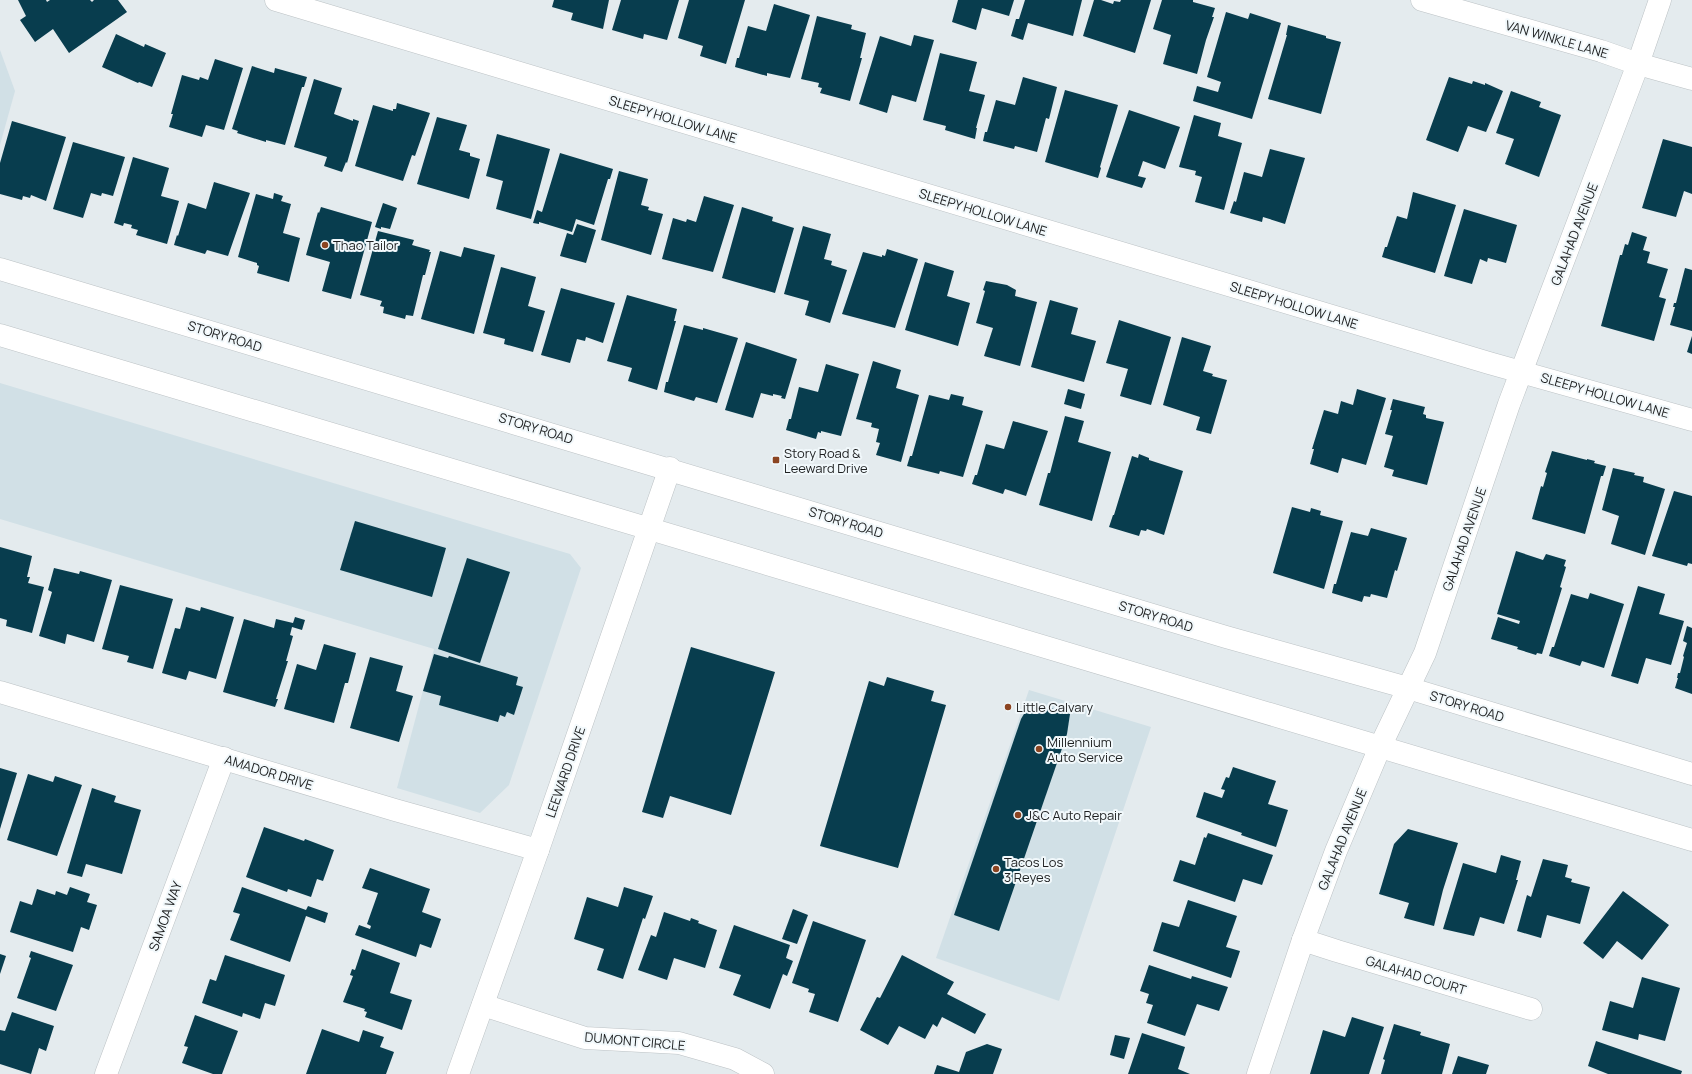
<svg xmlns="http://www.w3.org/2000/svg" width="1692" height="1074" font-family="Manrope,sans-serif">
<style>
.built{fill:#d1e0e6}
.building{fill:#083d4e}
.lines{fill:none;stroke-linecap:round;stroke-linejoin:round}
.street-casing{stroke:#bcc2c5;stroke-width:23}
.secondary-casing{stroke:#bcc2c5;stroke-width:23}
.primary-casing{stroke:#bcc2c5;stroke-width:23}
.street{stroke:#fff;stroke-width:22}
.secondary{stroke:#fff;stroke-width:22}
.primary{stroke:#fff;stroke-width:22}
.poi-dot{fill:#8b4421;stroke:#f1f8fb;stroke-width:1.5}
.labels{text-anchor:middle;stroke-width:4;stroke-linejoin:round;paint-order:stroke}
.street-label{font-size:13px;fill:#1d1f20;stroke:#f1f8fb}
.poi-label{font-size:13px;fill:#1d1f20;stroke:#f1f8fb;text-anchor:start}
</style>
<rect width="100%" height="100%" fill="#e4ebee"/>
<g class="built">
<polygon points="0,50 15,91 0,145"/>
<polygon points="0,383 570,554 581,568 509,785 480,813 397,788 434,649 0,519"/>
<polygon points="1029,690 1151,727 1059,1001 936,958"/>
</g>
<g class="building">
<polygon points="18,0 46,0 47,2 50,0 90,0 92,2 94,0 118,0 127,12 69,53 53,29 35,42 20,20 26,16"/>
<polygon points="554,0 609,0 603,29 571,20 573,13 552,7"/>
<polygon points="621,0 679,0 667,40 644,34 643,39 612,30"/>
<polygon points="689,0 745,0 726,64 700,56 703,46 678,38"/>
<polygon points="958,0 1014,0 1009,16 982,8 976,30 952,22"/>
<polygon points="1025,0 1082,0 1073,36 1028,23 1023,40 1011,36 1016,19 1019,19"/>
<polygon points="1094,0 1101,0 1113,4 1114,1 1120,2 1121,0 1151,0 1135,53 1083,36"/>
<polygon points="1162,0 1193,0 1193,2 1215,8 1212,17 1214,17 1206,40 1197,74 1163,64 1171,35 1153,29"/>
<polygon points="774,4 810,15 790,78 767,73 767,76 735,67 737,58 739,58 748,26 766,31"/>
<polygon points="1226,12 1248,19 1250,13 1281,23 1252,119 1193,101 1197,86 1218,92 1221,82 1207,77"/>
<polygon points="817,16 852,25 851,29 866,33 860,58 862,58 850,101 820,93 822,88 818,87 819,83 801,79"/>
<polygon points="1288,25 1326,36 1326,38 1341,42 1321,114 1268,99 1287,35 1286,35"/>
<polygon points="116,34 144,47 145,44 166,53 152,87 139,82 138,83 102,67"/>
<polygon points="914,35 934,40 916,102 892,95 887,113 859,104 880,36 911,46"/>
<polygon points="940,53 977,62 969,91 985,95 976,128 977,128 975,139 945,130 946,126 923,120"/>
<polygon points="215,59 243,68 224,130 206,125 202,137 169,127 173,114 171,114 182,75 199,80 200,77 208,80"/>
<polygon points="252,66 274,73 275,68 307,77 304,87 302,87 285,145 266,140 266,142 237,133 238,131 232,129"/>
<polygon points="1023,77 1057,87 1049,119 1046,118 1037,152 1015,146 1014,149 983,141 985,132 987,132 996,100 1015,105"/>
<polygon points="1449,77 1472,84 1473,81 1485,85 1485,83 1503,91 1486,132 1468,126 1458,152 1426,140"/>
<polygon points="314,79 342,88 334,114 353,121 353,119 359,121 347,163 346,162 342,172 324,166 327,157 294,147"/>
<polygon points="1065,90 1118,105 1100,167 1101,168 1098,178 1045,162"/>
<polygon points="1511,91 1541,102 1539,107 1561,115 1539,177 1505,164 1514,139 1496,133"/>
<polygon points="397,103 430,113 415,156 412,155 403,181 355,166 373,105 393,111 393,109 396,109"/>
<polygon points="1129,110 1180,127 1165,169 1143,161 1138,176 1146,178 1142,188 1106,177"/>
<polygon points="1194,115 1221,123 1218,136 1242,143 1224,210 1195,202 1202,177 1195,175 1196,171 1179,167"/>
<polygon points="437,117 467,125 459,150 470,153 470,156 480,159 469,199 417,184"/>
<polygon points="12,121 66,137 46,201 31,195 30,198 23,196 22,200 0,194 0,163"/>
<polygon points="497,134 550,149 531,219 496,209 503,181 486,176"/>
<polygon points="1663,139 1692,147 1692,194 1684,191 1676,217 1642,208"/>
<polygon points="73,142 125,157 113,196 102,193 101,196 91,193 83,218 53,209"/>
<polygon points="1270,149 1305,158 1285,224 1263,217 1262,222 1230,213 1234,201 1236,202 1244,172 1262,177"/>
<polygon points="560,153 613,169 610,179 608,179 594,225 576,219 572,232 539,222 539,224 533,223 537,210 542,212"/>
<polygon points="133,157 169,168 161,196 179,201 167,244 136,235 138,230 131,228 132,225 124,223 123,226 114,223"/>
<polygon points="619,171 648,179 641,205 649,207 648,210 663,214 651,255 601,240"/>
<polygon points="214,182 250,193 228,256 207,250 205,254 174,245 177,235 178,236 188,203 206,209"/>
<polygon points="1413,192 1456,205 1435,273 1382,257 1385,247 1387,247 1397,216 1407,219"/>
<polygon points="274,193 283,196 281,201 291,204 283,233 300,238 289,282 257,273 259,266 257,265 257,263 238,257 256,194 273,199"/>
<polygon points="704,196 734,205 713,272 662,259 673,218 686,222 687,219 696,222"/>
<polygon points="383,203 397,208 390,229 381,227 381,229 375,227"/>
<polygon points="321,207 372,222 351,299 322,291 330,262 306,255 318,212 319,213"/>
<polygon points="742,207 773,217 772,221 794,228 775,293 722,278"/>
<polygon points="1464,209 1517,225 1506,263 1488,258 1487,262 1480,259 1472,284 1444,276"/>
<polygon points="577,224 596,230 586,263 560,256 567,233 573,235"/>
<polygon points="803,226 831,234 824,259 832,261 831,265 847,270 830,323 805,315 809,301 784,294"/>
<polygon points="378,231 414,240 412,245 430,250 429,252 431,252 425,275 423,275 413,316 406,315 405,319 383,313 384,307 380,306 382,301 360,295"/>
<polygon points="1632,232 1647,237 1643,250 1650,252 1647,263 1668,269 1659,297 1666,299 1654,341 1601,326 1620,255 1622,255 1625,244 1628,245"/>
<polygon points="464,247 495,255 474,334 421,319 440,251 461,257"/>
<polygon points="887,249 918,259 895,328 842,314 863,252 882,257 882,255 885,256"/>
<polygon points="925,262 954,271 947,296 970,303 958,346 905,330"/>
<polygon points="501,267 536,277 528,306 545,311 533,352 504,344 505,339 483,333"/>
<polygon points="1685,268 1692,270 1692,331 1670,325 1675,307 1673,307 1674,303 1676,303"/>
<polygon points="986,281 1007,285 1016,290 1015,296 1037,302 1020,366 984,356 993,328 976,323 985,291 983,290"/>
<polygon points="561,288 615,303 603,343 586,337 585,341 577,339 570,363 541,355"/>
<polygon points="627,295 677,309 674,321 676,321 657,390 628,381 632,368 607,361"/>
<polygon points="1050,300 1078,308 1071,334 1096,341 1084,382 1031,367"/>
<polygon points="1119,320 1171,337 1151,405 1120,396 1128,369 1106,363"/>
<polygon points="684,325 703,330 703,328 738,338 717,403 696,397 694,401 664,392 666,382 668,382"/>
<polygon points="1692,336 1692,354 1687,352"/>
<polygon points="1182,337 1211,346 1203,371 1213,374 1212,376 1227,380 1211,434 1196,430 1200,417 1163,405"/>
<polygon points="746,342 797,359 785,399 781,398 782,396 773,394 773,396 761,393 753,418 725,410"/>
<polygon points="873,361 901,370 896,388 919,395 901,462 876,455 880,443 876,442 879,429 871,427 872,423 856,419"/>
<polygon points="826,364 859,374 841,436 821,431 821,433 818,432 816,439 786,430 789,419 791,419 799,387 818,392"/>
<polygon points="1068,389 1085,394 1081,409 1064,404"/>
<polygon points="1357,389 1386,398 1366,465 1342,458 1338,473 1310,464 1314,449 1312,449 1324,410 1338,414 1341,401 1353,405"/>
<polygon points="951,394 964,397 962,405 983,411 963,477 940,471 939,474 907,466 910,456 912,456 929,395 949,400"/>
<polygon points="1393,399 1425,407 1423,414 1426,415 1426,418 1444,422 1427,485 1392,476 1394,470 1384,467 1393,436 1385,434 1392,410 1390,410"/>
<polygon points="1065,416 1084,421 1078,442 1111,452 1092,521 1039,505 1048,473 1050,473"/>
<polygon points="1013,421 1048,431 1026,496 1005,489 1003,494 972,484 975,475 977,475 986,444 1004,449"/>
<polygon points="1552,451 1587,460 1587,459 1595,461 1594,463 1606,466 1603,476 1601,476 1585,534 1532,519 1541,486 1543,487 1547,473 1545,472"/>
<polygon points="1139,454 1149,458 1149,460 1183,471 1164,535 1147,529 1146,531 1141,530 1139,536 1109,527 1113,515 1114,515 1132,456 1138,458"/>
<polygon points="1613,468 1635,473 1634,475 1644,477 1643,482 1665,489 1645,555 1611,544 1619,516 1602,510"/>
<polygon points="1674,491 1692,496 1692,564 1688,563 1687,566 1652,556"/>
<polygon points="1292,507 1310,512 1311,508 1321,511 1320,515 1343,521 1324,589 1273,573"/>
<polygon points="355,521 446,548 432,597 340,570"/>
<polygon points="1371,528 1407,538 1397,571 1395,570 1387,598 1371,594 1370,597 1364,596 1362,602 1332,593 1334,584 1336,584 1351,532 1368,536"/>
<polygon points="0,547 32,556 27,577 30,577 28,583 44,587 32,633 6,626 7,620 0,618"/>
<polygon points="1516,551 1543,560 1546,554 1566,560 1564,566 1566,567 1560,587 1562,588 1542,654 1537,653 1536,655 1517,649 1518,647 1491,639 1498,617 1519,624 1520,621 1497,614"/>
<polygon points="467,558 510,572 480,663 438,649"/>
<polygon points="54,568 79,574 80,571 112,580 94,642 67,634 65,644 39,636 52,592 48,590"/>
<polygon points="120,585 173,599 153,669 127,662 129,656 102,649"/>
<polygon points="1638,586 1665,594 1659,614 1684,621 1671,665 1646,658 1638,684 1611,676"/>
<polygon points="1590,593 1624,604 1604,668 1582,661 1580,666 1549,656 1552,647 1554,647 1571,594 1588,599"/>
<polygon points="186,607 200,611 201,607 234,617 216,679 189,671 186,680 162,673 175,628 180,629"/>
<polygon points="295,617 305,620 302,630 292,627 290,635 293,636 286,661 288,661 276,699 278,699 275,707 223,692 244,619 274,628 276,619 293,623"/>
<polygon points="1687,626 1692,628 1692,694 1675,688 1678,678 1677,678 1678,673 1680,673 1684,657 1683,656 1687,643 1683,641"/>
<polygon points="324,644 356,653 348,683 345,683 334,723 284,709 297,664 316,670"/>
<polygon points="691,647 775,672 731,815 670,796 663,818 642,812"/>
<polygon points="434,654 448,658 449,656 518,677 516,685 523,687 514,715 507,712 505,717 500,715 498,722 439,705 441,696 423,691"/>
<polygon points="370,657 403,666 396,691 413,696 399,742 350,728"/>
<polygon points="887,677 934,691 931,701 946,705 898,868 820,846 869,681 884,686"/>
<polygon points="1031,702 1070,714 1067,734 999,931 954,915 1021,719"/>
<polygon points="1233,767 1276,781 1268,804 1288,810 1276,847 1241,835 1242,833 1196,817 1204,792 1222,798 1225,790 1221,789 1226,777 1229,778"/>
<polygon points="0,768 17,773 0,829"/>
<polygon points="28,774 53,782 55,776 82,785 57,856 7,840"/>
<polygon points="92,788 116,796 114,802 141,810 122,874 86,864 82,877 67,873"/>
<polygon points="264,827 304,841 305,839 334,850 323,881 317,879 311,897 288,889 287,892 246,877"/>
<polygon points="1408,829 1458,843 1443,890 1434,926 1404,918 1409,903 1379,894 1394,844"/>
<polygon points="1208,833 1273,855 1262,885 1243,879 1235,902 1173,881 1180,860 1195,865 1204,837 1206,838"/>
<polygon points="1501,855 1521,861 1516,880 1518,880 1504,924 1480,917 1474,936 1443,929 1463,863 1496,873"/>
<polygon points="1543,859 1568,865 1565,877 1572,879 1571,882 1590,887 1580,924 1547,915 1541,938 1517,931 1527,895 1531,897"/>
<polygon points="370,868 430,889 422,912 441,919 431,948 420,944 416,957 355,935 359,925 370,929 371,926 367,924 378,893 362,888"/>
<polygon points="70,887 90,894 87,902 97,905 89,930 81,927 73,952 10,932 20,901 32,905 37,889 55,895 56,891 67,895"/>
<polygon points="242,887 306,910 308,906 328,913 325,923 306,916 290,962 230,940 240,914 233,912"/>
<polygon points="624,887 653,896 645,919 643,918 623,979 597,970 604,949 574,939 587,897 618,907"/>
<polygon points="1623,891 1669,925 1642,960 1617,941 1603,959 1583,943"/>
<polygon points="1188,900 1237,916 1226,947 1240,951 1231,978 1153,951 1162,922 1179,927"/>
<polygon points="793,909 808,915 797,944 782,939"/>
<polygon points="664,912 690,921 691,918 699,921 698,923 717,930 705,968 674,958 667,980 638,970 651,935 656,937"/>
<polygon points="813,921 866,940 838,1022 809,1012 815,994 808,992 809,989 792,983"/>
<polygon points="734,925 790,945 786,958 793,961 787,976 783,974 770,1009 733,995 741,975 719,968"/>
<polygon points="362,949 400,963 390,993 412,1000 402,1030 365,1017 367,1012 364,1011 365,1009 343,1002 353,976 350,975 352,969 355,970"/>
<polygon points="31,951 73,965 56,1011 17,998 31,958 29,957"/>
<polygon points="0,954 6,956 0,974"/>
<polygon points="225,955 285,975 275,1006 265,1003 260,1019 243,1013 242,1017 202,1003 210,979 216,981"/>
<polygon points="902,955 954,982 947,994 986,1014 975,1034 942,1017 937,1027 933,1024 925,1039 899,1026 888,1045 860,1030 877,997 880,998"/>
<polygon points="1149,965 1191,979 1192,976 1228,987 1219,1011 1197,1004 1185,1036 1147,1023 1153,1005 1146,1003 1149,994 1140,991"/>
<polygon points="1642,977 1680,988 1665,1041 1639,1034 1638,1040 1602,1030 1610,1001 1633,1008"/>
<polygon points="12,1012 54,1026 46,1051 39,1048 31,1074 0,1064 0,1030 5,1031"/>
<polygon points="195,1015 238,1031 222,1074 213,1074 182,1063 188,1047 184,1046"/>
<polygon points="1352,1017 1384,1027 1369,1074 1310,1074 1323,1030 1345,1037"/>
<polygon points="1394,1024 1421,1032 1420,1035 1450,1044 1442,1074 1381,1074 1385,1060 1383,1059"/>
<polygon points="322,1029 359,1042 363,1030 384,1037 380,1047 394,1052 386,1074 306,1074"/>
<polygon points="1142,1033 1185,1047 1178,1069 1190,1074 1128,1074"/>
<polygon points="1115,1035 1130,1038 1124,1059 1110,1055"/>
<polygon points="1596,1041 1682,1071 1681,1074 1608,1074 1588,1066"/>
<polygon points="987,1044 1002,1049 993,1074 934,1074 937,1065 959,1072 966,1052"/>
<polygon points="1458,1056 1489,1065 1486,1074 1452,1074"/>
</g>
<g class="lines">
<g class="street-casing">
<g id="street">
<polyline points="276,0 1489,363 1692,420"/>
<polyline points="1422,0 1601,51 1638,64 1692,79"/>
<polyline points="0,692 395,810 538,850"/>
<polyline points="1303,940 1337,951 1531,1009"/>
<polyline points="483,1005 585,1038 679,1043 735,1059 763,1074"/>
<polyline points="106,1074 224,758"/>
<polyline points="1258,1074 1303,940 1336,851 1380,747 1425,653 1509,404 1638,64 1660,0"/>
</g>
</g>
<g class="secondary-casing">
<polyline id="secondary" points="458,1074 538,850 670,468"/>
</g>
<g class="primary-casing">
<g id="primary">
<polyline points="0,269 1226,637 1408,688 1692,774"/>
<polyline points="0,335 1692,840"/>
</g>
</g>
<use href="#street" class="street"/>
<use href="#secondary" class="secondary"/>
<use href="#primary" class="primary"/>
</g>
<g class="poi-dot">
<circle cx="325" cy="245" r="4"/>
<rect x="772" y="456" width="8" height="8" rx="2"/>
<circle cx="1008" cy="707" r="4"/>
<circle cx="1039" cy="749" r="4"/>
<circle cx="1018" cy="815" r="4"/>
<circle cx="996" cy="869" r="4"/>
</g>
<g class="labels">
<g class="street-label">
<text transform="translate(1557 39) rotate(16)" y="5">VAN WINKLE LANE</text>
<text transform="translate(673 119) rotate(17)" y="5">SLEEPY HOLLOW LANE</text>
<text transform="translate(983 212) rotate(17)" y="5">SLEEPY HOLLOW LANE</text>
<text transform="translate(1574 234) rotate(-69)" y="5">GALAHAD AVENUE</text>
<text transform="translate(1294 305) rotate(17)" y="5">SLEEPY HOLLOW LANE</text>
<text transform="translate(225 336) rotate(17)" y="5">STORY ROAD</text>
<text transform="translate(1605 395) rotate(16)" y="5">SLEEPY HOLLOW LANE</text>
<text transform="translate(536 428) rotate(17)" y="5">STORY ROAD</text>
<text transform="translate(846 522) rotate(17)" y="5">STORY ROAD</text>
<text transform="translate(1464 539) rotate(-71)" y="5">GALAHAD AVENUE</text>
<text transform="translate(1156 616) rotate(17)" y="5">STORY ROAD</text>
<text transform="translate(1467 706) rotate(17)" y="5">STORY ROAD</text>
<text transform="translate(269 772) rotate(17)" y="5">AMADOR DRIVE</text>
<text transform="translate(565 772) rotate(-71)" y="5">LEEWARD DRIVE</text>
<text transform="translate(1342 839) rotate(-68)" y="5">GALAHAD AVENUE</text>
<text transform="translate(165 916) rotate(-70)" y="5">SAMOA WAY</text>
<text transform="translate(1416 975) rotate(17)" y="5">GALAHAD COURT</text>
<text transform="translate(635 1041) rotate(5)" y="5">DUMONT CIRCLE</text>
</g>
<g class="poi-label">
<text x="333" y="250">Thao Tailor</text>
<text x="784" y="458">Story Road &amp;<tspan x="784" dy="15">Leeward Drive</tspan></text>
<text x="1016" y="712">Little Calvary</text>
<text x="1047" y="747">Millennium<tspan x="1047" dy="15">Auto Service</tspan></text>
<text x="1026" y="820">J&amp;C Auto Repair</text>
<text x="1004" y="867">Tacos Los<tspan x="1004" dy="15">3 Reyes</tspan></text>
</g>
</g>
</svg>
